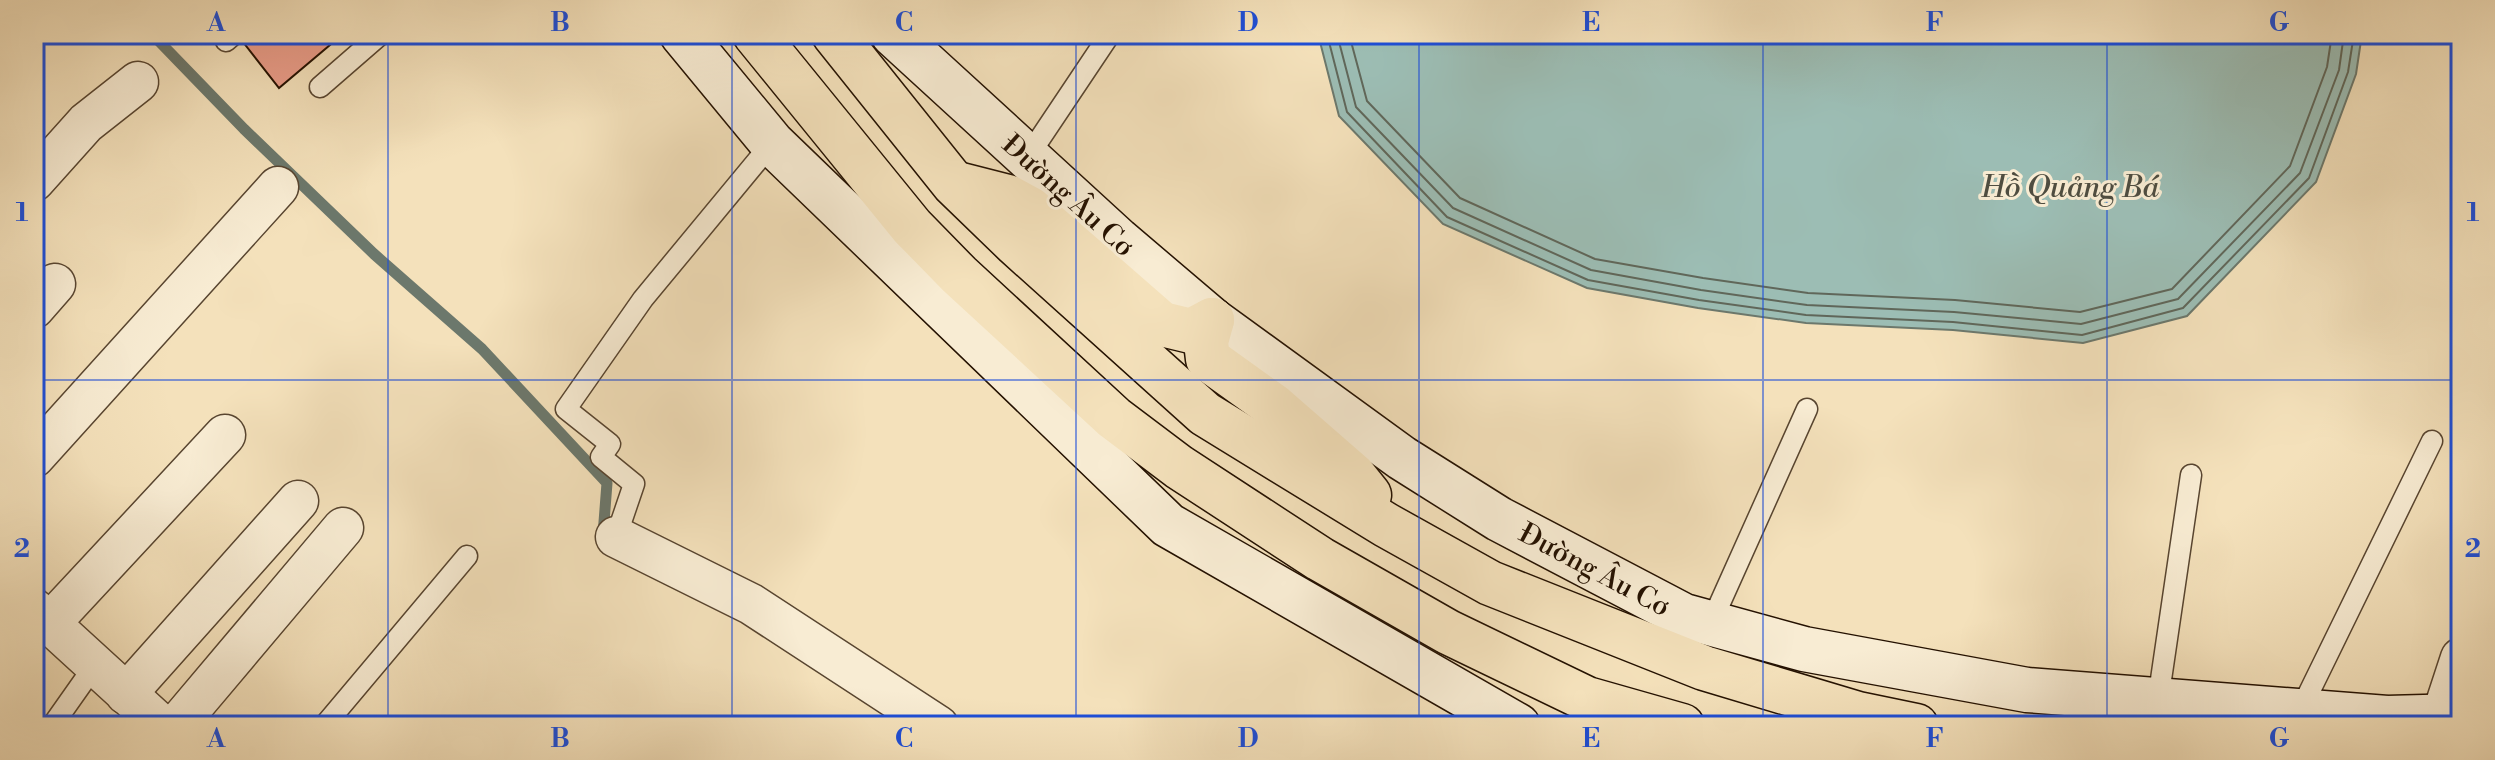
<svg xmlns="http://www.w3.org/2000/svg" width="2495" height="760" font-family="'Libre Bodoni',serif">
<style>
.water{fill:#9cbdb4;stroke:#6c786c;stroke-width:2}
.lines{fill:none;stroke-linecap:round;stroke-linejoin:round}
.shore{stroke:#60675a;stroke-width:2}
.stream{stroke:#6c786c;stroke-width:11}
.building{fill:#ea9d8a;stroke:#241101;stroke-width:2}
.lane-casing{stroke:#584530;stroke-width:23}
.street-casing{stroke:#584530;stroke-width:43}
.secondary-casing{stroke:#241101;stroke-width:47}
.primary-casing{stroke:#241101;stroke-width:47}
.lane{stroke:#f8ecd3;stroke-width:20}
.street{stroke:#f8ecd3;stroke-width:40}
.secondary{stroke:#f8ecd3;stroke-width:44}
.primary{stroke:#f4e1bb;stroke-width:44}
.grid{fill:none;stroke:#1d4ed8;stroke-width:2;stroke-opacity:0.55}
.labels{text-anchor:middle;stroke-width:6;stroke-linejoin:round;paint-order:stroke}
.street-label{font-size:28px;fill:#241101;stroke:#f8ecd3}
.water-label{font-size:30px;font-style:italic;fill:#4e4d40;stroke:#f8ecd3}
.neatline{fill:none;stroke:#1d4ed8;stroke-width:3}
.grid-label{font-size:26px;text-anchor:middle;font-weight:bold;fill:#1d4ed8}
</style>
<rect width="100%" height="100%" fill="#f4e1bb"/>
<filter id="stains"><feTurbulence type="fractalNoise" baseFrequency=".0025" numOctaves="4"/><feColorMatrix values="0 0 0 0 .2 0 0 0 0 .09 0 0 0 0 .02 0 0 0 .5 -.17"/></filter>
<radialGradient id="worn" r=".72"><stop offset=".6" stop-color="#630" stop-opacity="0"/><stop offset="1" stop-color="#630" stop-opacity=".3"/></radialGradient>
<polygon class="water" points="1318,34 2362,34 2356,74 2316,182 2187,316 2083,343 1953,330 1806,323 1698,308 1587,288 1443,224 1339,116"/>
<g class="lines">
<g class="shore">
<polyline points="1327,34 1347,112 1447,217 1588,280 1699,300 1806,315 1953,322 2082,335 2183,308 2309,178 2348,72 2354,34"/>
<polyline points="1337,34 1356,107 1453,208 1591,270 1701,290 1807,305 1954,312 2081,324 2178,299 2300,173 2339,70 2344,34"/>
<polyline points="1349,34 1367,101 1460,198 1595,259 1703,278 1808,293 1955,300 2080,312 2172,289 2290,166 2327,67 2332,34"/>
</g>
<polyline class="stream" points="152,34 244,129 374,254 482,349 607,483 603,535"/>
</g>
<polygon class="building" points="254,34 343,34 279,88 243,42"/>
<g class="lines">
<g class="lane-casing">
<g id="lane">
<polyline points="226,41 234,34"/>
<polyline points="320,87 381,34"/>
<polyline points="1027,158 1110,34"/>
<polyline points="616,537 634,484 601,457 610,444 566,409 643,299 772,143"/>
<polyline points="1711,623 1807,409"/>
<polyline points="2158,700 2191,475"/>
<polyline points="2300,711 2432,441"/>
<polyline points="52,726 95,665"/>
<polyline points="324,726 467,556"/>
</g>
</g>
<g class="street-casing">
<g id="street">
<polyline points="34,181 86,123 138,82"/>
<polyline points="34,308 55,284"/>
<polyline points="34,457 278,187"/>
<polyline points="616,537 751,604 938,726"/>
<polyline points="34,609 162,726"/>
<polyline points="50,623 225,435"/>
<polyline points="126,694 298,501"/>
<polyline points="2442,716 2461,658"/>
<polyline points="176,726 343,528"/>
</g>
</g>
<g class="secondary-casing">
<g id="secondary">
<polyline points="682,34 772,143 1168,525 1518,726"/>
<polyline points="893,34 1118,240 1212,320 1402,458 1499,519 1684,616 1804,649 2027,690 2387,718 2461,716"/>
</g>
</g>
<g class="primary-casing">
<g id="primary">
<polyline points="755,34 912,227 959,275 1114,418 1179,467 1320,559 1448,632 1587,699 1682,726"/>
<polyline points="834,34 954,184 1016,244 1205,414 1386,525 1490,583 1704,668 1858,714 1916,726"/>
<polyline points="961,185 1008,197 1030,209 1162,324 1191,331 1212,320"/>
<polyline points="1212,320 1206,342 1208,359 1275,407 1353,475 1369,495"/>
</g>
</g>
<use href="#lane" class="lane"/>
<use href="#street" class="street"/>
<use href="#secondary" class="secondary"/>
<use href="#primary" class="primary"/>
</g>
<path class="grid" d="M388,34V726M732,34V726M1076,34V726M1419,34V726M1763,34V726M2107,34V726M34,380H2461"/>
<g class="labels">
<g class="street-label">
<text transform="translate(1069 195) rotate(42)" y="10">Đường Âu Cơ</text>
<text transform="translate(1595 569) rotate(28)" y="10">Đường Âu Cơ</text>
</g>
<g class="water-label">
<text x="2070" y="197">Hồ Quảng Bá</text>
</g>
</g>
<rect width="2495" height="760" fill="none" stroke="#f4e1bb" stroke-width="88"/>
<rect x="44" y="44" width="2407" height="672" class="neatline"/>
<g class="grid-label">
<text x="216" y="31">A</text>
<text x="560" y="31">B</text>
<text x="904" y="31">C</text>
<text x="1248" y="31">D</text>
<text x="1591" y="31">E</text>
<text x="1935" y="31">F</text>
<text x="2279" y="31">G</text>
<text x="22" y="221">1</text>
<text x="2473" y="221">1</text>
<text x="22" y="557">2</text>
<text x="2473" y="557">2</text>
<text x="216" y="747">A</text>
<text x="560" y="747">B</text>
<text x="904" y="747">C</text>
<text x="1248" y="747">D</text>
<text x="1591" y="747">E</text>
<text x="1935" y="747">F</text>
<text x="2279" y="747">G</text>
</g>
<rect width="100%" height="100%" filter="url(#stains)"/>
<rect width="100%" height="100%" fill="url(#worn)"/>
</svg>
